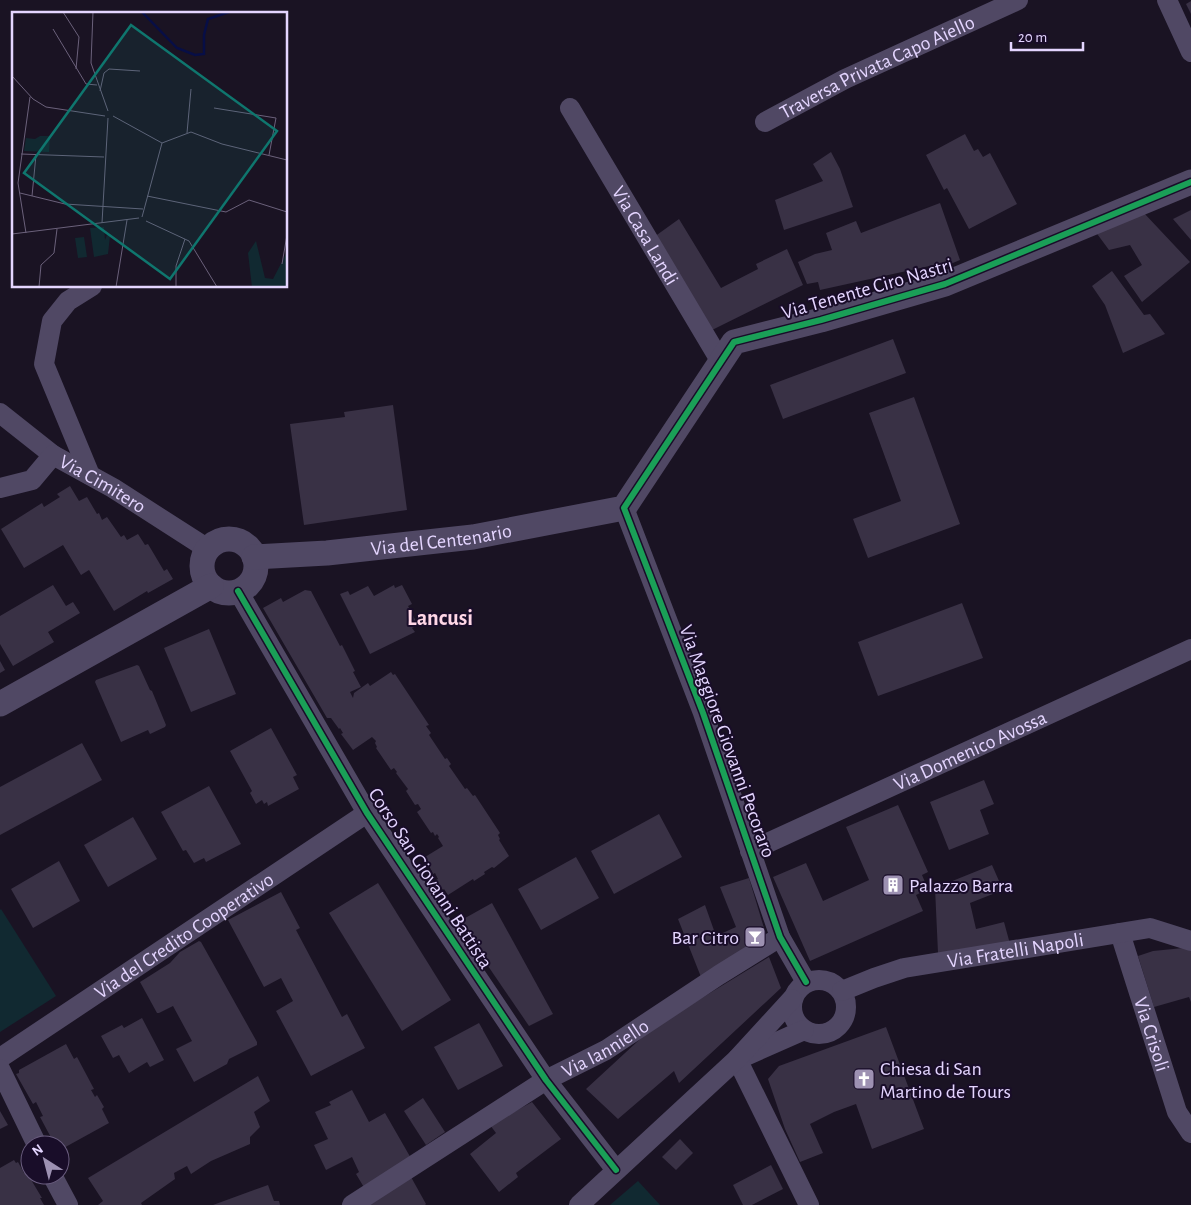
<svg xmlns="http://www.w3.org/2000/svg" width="1191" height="1205" font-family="'Alegreya Sans',sans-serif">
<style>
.green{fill:#112931}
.building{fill:#393145}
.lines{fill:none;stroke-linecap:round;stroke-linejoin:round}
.minor{stroke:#504864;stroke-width:20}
.tertiary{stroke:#504864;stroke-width:25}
.cycleway-casing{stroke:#190d29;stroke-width:9}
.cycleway{stroke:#1a9f57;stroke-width:6}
.labels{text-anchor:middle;stroke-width:4;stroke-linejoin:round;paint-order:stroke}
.street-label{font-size:20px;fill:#e4d5ff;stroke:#190d29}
.poi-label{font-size:20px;fill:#e4d5ff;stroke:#190d29;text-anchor:start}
.quarter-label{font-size:22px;font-weight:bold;fill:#ffd7e6;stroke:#190d29}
.inset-river{fill:none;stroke:#070e46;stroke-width:2.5}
.inset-road{fill:none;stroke:#6b617b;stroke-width:1}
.view{fill:#0f766e;fill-opacity:0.15;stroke:#0f766e;stroke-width:2.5}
.inset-edge{fill:none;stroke:#e4d5ff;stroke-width:2.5}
</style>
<rect width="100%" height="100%" fill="#1a1323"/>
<g class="green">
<polygon points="1,909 56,996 0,1032 0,910"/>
<polygon points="638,1181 660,1205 610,1205"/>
</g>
<g class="building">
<polygon points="1191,1 1191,14 1186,4"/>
<polygon points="965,134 974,151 978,149 983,157 990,153 1017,204 969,229 947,188 944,190 926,155"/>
<polygon points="831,152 840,169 853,207 784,230 775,200 823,181 813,164"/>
<polygon points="940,203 960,260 936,270 934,265 820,290 818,282 807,284 798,262 815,254 832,250 826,233 856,221 861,233"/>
<polygon points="1191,210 1191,240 1173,219"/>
<polygon points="1143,212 1190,262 1142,302 1124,276 1142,265 1130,245 1109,250 1095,231"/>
<polygon points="679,219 721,288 758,269 756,264 787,249 803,285 708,332 654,237"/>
<polygon points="1112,271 1144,315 1150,314 1165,334 1123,353 1105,305 1092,286"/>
<polygon points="893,339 906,373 783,419 770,385"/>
<polygon points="914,397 960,524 868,558 853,519 901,501 869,413"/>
<polygon points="393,405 407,510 304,525 290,424 345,417 344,412"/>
<polygon points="70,486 79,501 87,497 97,514 99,513 102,520 107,517 121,537 124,535 127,540 138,534 145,545 148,544 164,571 167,569 173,579 148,593 147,591 114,611 89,570 81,575 63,545 24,568 1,529 42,503 44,507 60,497 57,494"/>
<polygon points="53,585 66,606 73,602 80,613 48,632 54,642 13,666 0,644 0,616"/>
<polygon points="394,585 395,588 402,585 412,604 408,606 418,625 412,628 415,632 370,654 340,594 348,591 350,595 368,586 374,596"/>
<polygon points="305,590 311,591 340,646 342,645 355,671 353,672 361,687 350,692 353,698 354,693 368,683 370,686 391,672 393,675 395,674 429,725 426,726 431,733 429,735 445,759 447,758 451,764 449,766 465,789 467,788 473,796 475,795 500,833 498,835 500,839 499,840 509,856 494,868 492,867 484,872 485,874 474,881 473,879 448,895 444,889 443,890 436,880 438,879 435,873 433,874 425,857 443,846 438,838 439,837 437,834 435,836 433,832 431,833 417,812 421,809 418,804 415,805 406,791 408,789 396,773 397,772 394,768 391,770 376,748 377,747 375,743 376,741 372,737 353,750 341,734 343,733 340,728 339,729 331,718 327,718 263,608 281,598 283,602"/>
<polygon points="962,603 983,658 878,696 858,642"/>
<polygon points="209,629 236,694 191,712 164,648"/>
<polygon points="0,661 5,670 0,673"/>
<polygon points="137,665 139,666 150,690 152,691 166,725 165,727 150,734 148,730 121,742 95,682 96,680"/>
<polygon points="271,728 297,775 293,777 299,789 268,806 267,802 264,804 262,800 256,804 250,793 252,791 230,751"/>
<polygon points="82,743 102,780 0,835 0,787"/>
<polygon points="984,780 994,804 980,810 989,834 949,850 930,802"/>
<polygon points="209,786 241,844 206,862 204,858 194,863 186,850 183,851 161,812"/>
<polygon points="898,805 928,872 922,875 928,889 916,895 923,911 810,961 773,877 806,863 823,901 869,880 846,827"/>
<polygon points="659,814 682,857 614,894 591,851"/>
<polygon points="133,817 157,859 108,887 84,845"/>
<polygon points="576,857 599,898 541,930 518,889"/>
<polygon points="59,861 80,901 33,928 11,889"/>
<polygon points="992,865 1003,890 970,903 976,929 1004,922 1010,944 938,953 935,888"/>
<polygon points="749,878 767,938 701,977 678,919 705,905 716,936 736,927 720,887"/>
<polygon points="378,883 451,1000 402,1031 329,913"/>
<polygon points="281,892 300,928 296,930 342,1017 347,1014 365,1048 311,1076 276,1011 293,1001 281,978 264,987 228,920"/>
<polygon points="492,903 553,1014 529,1026 458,922"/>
<polygon points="199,941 201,942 257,1042 257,1045 229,1059 227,1064 194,1082 176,1049 192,1041 173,1006 159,1013 157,1013 140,982 170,963 180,952"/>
<polygon points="1183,948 1191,949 1191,1002 1189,997 1154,1007 1138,956 1153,951"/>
<polygon points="769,957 781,988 679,1083 674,1071 618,1119 586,1089 651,1029"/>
<polygon points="142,1018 164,1060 150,1067 147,1062 129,1073 119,1055 113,1058 101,1036 122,1025 124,1028"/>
<polygon points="479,1023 503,1066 458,1090 434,1047"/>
<polygon points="886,1027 924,1129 872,1149 856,1104 834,1112 810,1124 823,1153 800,1162 785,1129 768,1079 779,1066"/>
<polygon points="66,1044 74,1059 77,1057 94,1089 91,1090 95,1097 97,1095 104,1107 102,1109 109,1123 60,1150 60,1145 55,1145 40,1117 43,1116 36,1102 33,1104 16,1074 19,1073 19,1070"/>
<polygon points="258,1076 270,1101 254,1112 260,1127 250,1137 250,1144 211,1161 191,1174 187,1166 174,1173 175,1179 141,1203 142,1205 98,1205 103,1201 88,1178"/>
<polygon points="352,1090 369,1122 385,1113 412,1160 365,1189 356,1174 359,1172 352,1157 326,1170 314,1145 328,1139 315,1112 331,1105 329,1102"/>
<polygon points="423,1098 445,1132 426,1145 404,1111"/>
<polygon points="532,1102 561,1139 516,1173 518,1177 499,1192 470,1154 496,1133 490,1125"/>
<polygon points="0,1111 8,1125 0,1129"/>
<polygon points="680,1139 693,1153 676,1170 662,1157"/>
<polygon points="14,1160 16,1163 18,1162 24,1173 27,1173 42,1198 40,1198 44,1205 0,1205 0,1168"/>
<polygon points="771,1165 783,1189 752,1205 743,1205 733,1185"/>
<polygon points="411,1177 426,1204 425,1205 360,1205"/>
<polygon points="268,1185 274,1201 279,1201 280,1205 213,1205"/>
</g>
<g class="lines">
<g class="minor">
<polyline points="1167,0 1191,52"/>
<path id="s1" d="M570,108L721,362"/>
<path id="s2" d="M765,122L845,79L1018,0"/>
<path id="s3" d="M0,413L53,455L113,488L208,549"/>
<polyline points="90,475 44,364 52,321 68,301 92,286"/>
<polyline points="0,488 32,480 53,455"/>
<polyline points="624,508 703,713 780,937 806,982"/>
<polyline points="238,591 367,813 546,1080 616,1170"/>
<path id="s4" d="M750,851L1191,649"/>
<path id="s5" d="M1120,933L1177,1112L1191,1133"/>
<circle cx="819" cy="1007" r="27"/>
<path id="s6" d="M842,991L874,978L904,968L1150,928L1191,941"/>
<polyline points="743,1057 804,1030"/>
<path id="s7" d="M0,1058L367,813"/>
<polyline points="737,1059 809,1205"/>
<polyline points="0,1069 37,1145"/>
<polyline points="52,1175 68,1205"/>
<path id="s8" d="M352,1205L546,1080L606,1050L719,975L780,937"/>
<polyline points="579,1205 737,1059 792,999"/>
</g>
<g class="tertiary">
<circle cx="229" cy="566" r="27"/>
<path id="s9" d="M254,557L327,553L473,537L624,508L734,342L821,320L945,284L1191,182"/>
<polyline points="0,704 211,586"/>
</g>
<g class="cycleway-casing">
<g id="cycleway">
<polyline points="238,591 367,813 546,1080 616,1170"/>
<polyline points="806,982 780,937 703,713 624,508 734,342 821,320 945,284 1191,182"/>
</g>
</g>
<use href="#cycleway" class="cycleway"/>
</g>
<defs>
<g id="building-square" transform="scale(1.125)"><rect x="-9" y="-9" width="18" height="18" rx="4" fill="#9d91b2" stroke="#190d29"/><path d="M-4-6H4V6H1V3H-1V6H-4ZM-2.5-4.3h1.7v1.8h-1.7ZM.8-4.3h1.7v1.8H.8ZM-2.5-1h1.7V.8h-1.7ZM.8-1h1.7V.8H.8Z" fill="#fff"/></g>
<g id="bar-square" transform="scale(1.125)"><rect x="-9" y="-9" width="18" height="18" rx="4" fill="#9d91b2" stroke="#190d29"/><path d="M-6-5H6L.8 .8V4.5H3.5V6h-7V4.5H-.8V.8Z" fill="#fff"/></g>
<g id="church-square" transform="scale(1.125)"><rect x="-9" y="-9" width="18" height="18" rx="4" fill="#9d91b2" stroke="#190d29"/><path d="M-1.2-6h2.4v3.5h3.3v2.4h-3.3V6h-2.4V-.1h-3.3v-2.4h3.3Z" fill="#fff"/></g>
</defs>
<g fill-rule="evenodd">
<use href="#building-square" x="893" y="885"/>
<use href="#bar-square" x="755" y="937"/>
<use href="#church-square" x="864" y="1079"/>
</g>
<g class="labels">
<g class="street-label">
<text dy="7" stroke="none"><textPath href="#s2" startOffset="125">Traversa Privata Capo Aiello</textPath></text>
<text dy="7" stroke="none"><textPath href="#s1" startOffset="148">Via Casa Landi</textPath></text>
<text transform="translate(867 288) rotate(-16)" y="7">Via Tenente Ciro Nastri</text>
<text dy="7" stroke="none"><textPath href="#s3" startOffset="125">Via Cimitero</textPath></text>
<text dy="7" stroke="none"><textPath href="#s9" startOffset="188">Via del Centenario</textPath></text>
<text transform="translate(728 741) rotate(70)" y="7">Via Maggiore Giovanni Pecoraro</text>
<text dy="7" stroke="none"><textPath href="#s4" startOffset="242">Via Domenico Avossa</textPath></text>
<text transform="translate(431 878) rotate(57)" y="7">Corso San Giovanni Battista</text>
<text dy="7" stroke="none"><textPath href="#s7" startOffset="221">Via del Credito Cooperativo</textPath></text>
<text dy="7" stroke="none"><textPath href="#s6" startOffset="179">Via Fratelli Napoli</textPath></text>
<text dy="7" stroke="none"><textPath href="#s5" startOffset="106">Via Crisoli</textPath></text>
<text dy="7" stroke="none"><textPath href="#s8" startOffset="298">Via Ianniello</textPath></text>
</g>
<g class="poi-label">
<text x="909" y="892">Palazzo Barra</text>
<text x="739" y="944" text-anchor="end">Bar Citro</text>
<text x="880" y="1075">Chiesa di San<tspan x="880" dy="23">Martino de Tours</tspan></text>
</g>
<g class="quarter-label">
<text x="440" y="625">Lancusi</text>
</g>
</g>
<g transform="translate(12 12)">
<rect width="275" height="275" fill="#1a1323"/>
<path d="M28,124H38L37,140L12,139L14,126L23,127ZM92,215L93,228L95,223L98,224L96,242L82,245L78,216ZM72,225L75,245L66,246L63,226ZM244,229L253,266L261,267L275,240V275H240L236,241Z" fill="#112931"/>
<path class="inset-river" d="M130,0L165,36L183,43L192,42V23L196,7L217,0"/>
<path class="inset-road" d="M51,0L67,25L64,57M81,0L79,51L96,99M41,17L74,72L85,73M0,64L21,87L34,95L93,104M88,79L92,61L97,57L128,59M202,96L264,106L257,143M101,104L150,131M175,121L179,77M150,131L179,120L210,132L275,148M9,142L92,145M8,181L53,192L131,197M20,184L24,143M135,184L214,200L237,188L275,200M130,205L150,131M134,209L177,229L205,275M90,211L96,106M14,221L6,171L18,85M0,222L127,206M270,252L275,223M27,275L29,253L42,241L45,217M104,275L115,208M164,275V254L173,227"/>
<path class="view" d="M119,13L265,119L158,267L12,161Z"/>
<rect width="275" height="275" class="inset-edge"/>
</g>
<g transform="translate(45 1160) rotate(324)"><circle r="24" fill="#190d29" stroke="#6a5d7f"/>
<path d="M0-4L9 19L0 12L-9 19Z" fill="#9d91b2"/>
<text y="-8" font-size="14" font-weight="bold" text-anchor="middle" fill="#e4d5ff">N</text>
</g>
<path d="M1011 42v8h72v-8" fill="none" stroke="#e4d5ff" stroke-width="2.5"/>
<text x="1018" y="42" font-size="15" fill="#e4d5ff" stroke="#190d29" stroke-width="4" paint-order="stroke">20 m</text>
</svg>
